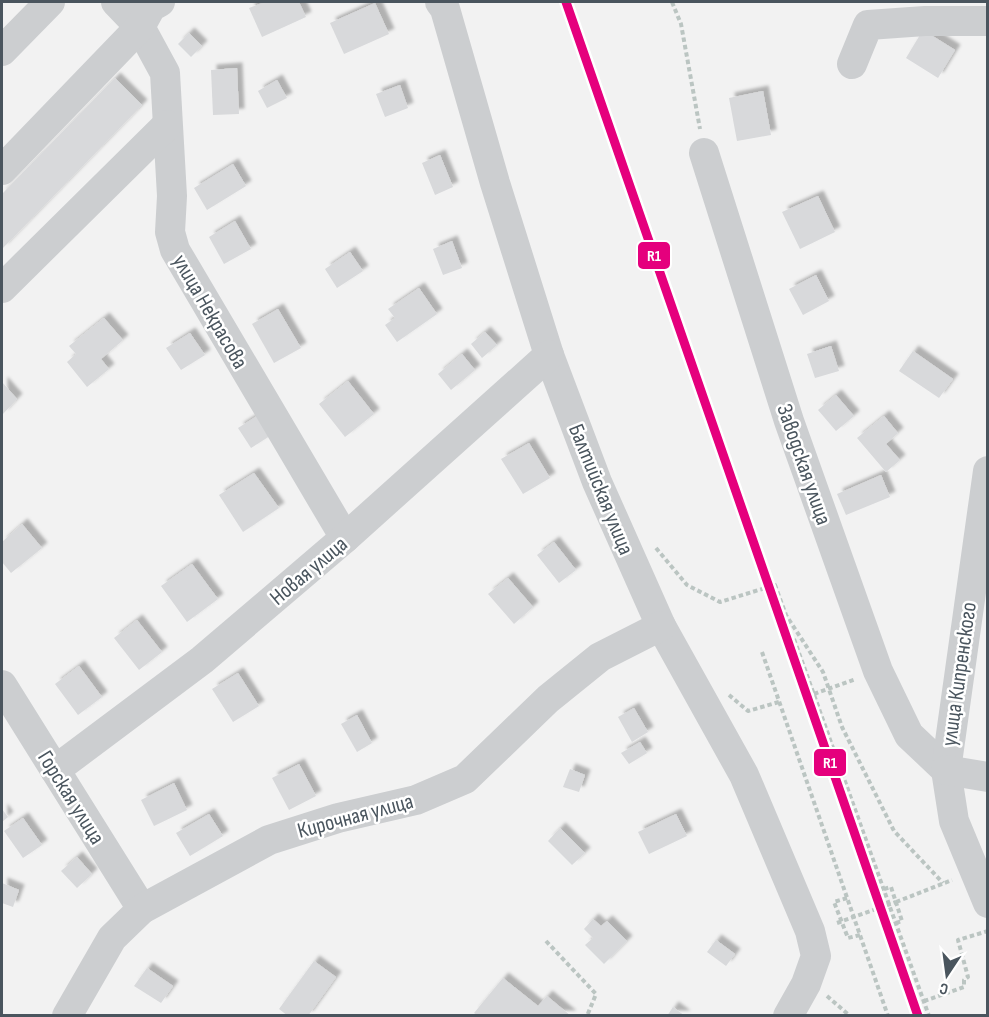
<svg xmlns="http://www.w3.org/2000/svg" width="989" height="1017" font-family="'Sofia Sans Condensed',sans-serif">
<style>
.building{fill:#d8d9db;filter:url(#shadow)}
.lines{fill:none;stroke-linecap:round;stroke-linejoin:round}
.path{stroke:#bbc5c2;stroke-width:4;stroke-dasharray:4.5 3;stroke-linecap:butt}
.minor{stroke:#ccced0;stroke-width:30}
.path-bridge{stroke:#bbc5c2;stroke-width:4;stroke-dasharray:4.5 3;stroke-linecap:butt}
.rail-1-casing{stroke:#fff;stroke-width:14}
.rail-1{stroke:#e5007d;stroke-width:9}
.labels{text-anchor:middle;stroke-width:5;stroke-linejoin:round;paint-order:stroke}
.street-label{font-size:22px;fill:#4a555e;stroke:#fff}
.line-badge{stroke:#fff;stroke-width:2}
.badge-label{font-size:16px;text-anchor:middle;font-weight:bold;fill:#fff}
</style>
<defs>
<filter id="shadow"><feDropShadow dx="5.5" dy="-5.5" stdDeviation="1.5" flood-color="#0004"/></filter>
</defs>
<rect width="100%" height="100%" fill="#f2f2f2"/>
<g class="building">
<polygon points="265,2 299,2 306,17 262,37 249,8"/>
<polygon points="375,3 389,34 344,54 330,23"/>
<polygon points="923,30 955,50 938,78 906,58"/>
<polygon points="189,33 202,46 191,57 178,44"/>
<polygon points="237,68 239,114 213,115 211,70"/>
<polygon points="115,78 142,105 2,249 2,194"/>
<polygon points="277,80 287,98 267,108 258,91"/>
<polygon points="400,85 408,108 385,117 376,94"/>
<polygon points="763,91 771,135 737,141 729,98"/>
<polygon points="440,155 453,187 435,195 422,163"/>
<polygon points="233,164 246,186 207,210 194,188"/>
<polygon points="818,196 835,232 800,249 782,212"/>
<polygon points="235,221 251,249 224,264 209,237"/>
<polygon points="452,241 462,268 443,275 433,249"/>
<polygon points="350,252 363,271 337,288 325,269"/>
<polygon points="816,275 829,301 803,315 789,289"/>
<polygon points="419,288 437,314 397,342 385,325 395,318 388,309"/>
<polygon points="278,309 301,348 274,363 252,324"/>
<polygon points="104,318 123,340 101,359 109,369 87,387 67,362 76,354 69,346"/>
<polygon points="485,332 497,345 482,358 471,344"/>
<polygon points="190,333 205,355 181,370 166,348"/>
<polygon points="831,346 839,371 815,378 807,354"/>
<polygon points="913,351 953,379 939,398 899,371"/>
<polygon points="462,354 475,370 451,390 438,374"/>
<polygon points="348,381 374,414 345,437 319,404"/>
<polygon points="2,382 17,399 2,415"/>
<polygon points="836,395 854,416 836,431 818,410"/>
<polygon points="260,414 273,434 251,448 238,428"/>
<polygon points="884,416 898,433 886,444 900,460 886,472 857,438"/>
<polygon points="529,443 550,478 523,494 501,459"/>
<polygon points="254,473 279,508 243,532 219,495"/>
<polygon points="881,475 890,497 846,515 837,494"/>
<polygon points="22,524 42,548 11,573 2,562 2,542"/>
<polygon points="554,542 576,570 559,583 537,555"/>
<polygon points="192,564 218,599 187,622 161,586"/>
<polygon points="508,578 533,607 514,624 488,594"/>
<polygon points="137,620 162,652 139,670 114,638"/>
<polygon points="79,666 102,697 78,715 55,684"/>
<polygon points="238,673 259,706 233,722 212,689"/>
<polygon points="634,708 648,732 632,742 618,717"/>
<polygon points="357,715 372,743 357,752 341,724"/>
<polygon points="640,742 647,753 629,764 621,753"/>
<polygon points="299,764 316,796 289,810 272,778"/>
<polygon points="570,769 585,775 579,792 563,787"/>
<polygon points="174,783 187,810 154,826 141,800"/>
<polygon points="2,809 8,817 2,822"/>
<polygon points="209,814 223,836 190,856 176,833"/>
<polygon points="676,814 687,836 649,854 638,832"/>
<polygon points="23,818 42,845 23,858 4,831"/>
<polygon points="560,828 585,853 572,865 548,841"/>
<polygon points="77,857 92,874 77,888 61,871"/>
<polygon points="2,883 19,890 13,907 2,903"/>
<polygon points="593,919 601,926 607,921 627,941 604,964 585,945 593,938 584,929"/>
<polygon points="716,940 735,954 726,966 707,952"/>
<polygon points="314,961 336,977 308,1016 288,1016 279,1009"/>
<polygon points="147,968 173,986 161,1003 134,986"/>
<polygon points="503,978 538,1006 547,996 571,1016 478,1016 474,1013"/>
<polygon points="673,1007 685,1016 667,1016"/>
</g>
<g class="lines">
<g class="path">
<polyline points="672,2 681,24 700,129"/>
<polyline points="656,548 687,585 720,602 775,585 786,615 823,672 842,727 894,831 943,883"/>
<polyline points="794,639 929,1016"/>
<polyline points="762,652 888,1016"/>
<polyline points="814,694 856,679"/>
<polyline points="729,695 748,711 779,702"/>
<polyline points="884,889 891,887 902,921 896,923"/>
<polyline points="847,898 834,902 848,938 860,935"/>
<polyline points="896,902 952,880"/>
<polyline points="546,941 596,994 587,1016"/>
<polyline points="827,996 850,1016"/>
<polyline points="924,1001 964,987 964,980 968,977 958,940 988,931"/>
</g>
<g class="minor">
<polyline points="116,2 140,27 165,73 172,196 170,232 175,250 345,538"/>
<polyline points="440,2 445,9 495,183 549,355 597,482 661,626 744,775 810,931 816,956 806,984 788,1016"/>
<polyline points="2,51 50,2"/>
<polyline points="852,64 868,25 925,21 988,21"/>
<polyline points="704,153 789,421 878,671 909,735 946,770 954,821 988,903"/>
<polyline points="2,170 140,27 151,7 160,2"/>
<polyline points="2,288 167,125"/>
<polyline points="2,685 142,909"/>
<polyline points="55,770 202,660 345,538 549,355"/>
<polyline points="946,770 988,471"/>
<polyline points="946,770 988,777"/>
<polyline points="67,1016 112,938 142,909 269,840 338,818 416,800 465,779 548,699 600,657 661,626"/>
</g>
<polyline class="path-bridge" points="837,923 896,902"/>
<g class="rail-1-casing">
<polyline id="rail-1" points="566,2 918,1016"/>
</g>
<use href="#rail-1" class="rail-1"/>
</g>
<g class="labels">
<g class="street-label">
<text transform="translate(211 311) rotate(60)" y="8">улица Некрасова</text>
<text transform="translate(805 464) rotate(71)" y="8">Заводская улица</text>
<text transform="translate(602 489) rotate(68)" y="8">Балтийская улица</text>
<text transform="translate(308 570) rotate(-40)" y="8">Новая улица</text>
<text transform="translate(958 674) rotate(-82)" y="8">улица Кипренского</text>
<text transform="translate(72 797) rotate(58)" y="8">Горская улица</text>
<text transform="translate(355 815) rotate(-15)" y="8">Кирочная улица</text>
</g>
</g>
<g class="line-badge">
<rect x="637" y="241" width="34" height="29" rx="6" fill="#e5007d"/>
<rect x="813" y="748" width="34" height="29" rx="6" fill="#e5007d"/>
</g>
<g class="badge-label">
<text x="654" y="261">R1</text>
<text x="830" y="768">R1</text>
</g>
<rect width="989" height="1017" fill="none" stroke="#4a555e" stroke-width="6"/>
<g transform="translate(947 975) rotate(193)" stroke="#ffffff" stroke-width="4.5" paint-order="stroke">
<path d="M0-4.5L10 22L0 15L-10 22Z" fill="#4a555e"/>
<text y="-9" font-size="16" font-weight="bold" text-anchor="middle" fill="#4a555e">С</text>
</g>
</svg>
